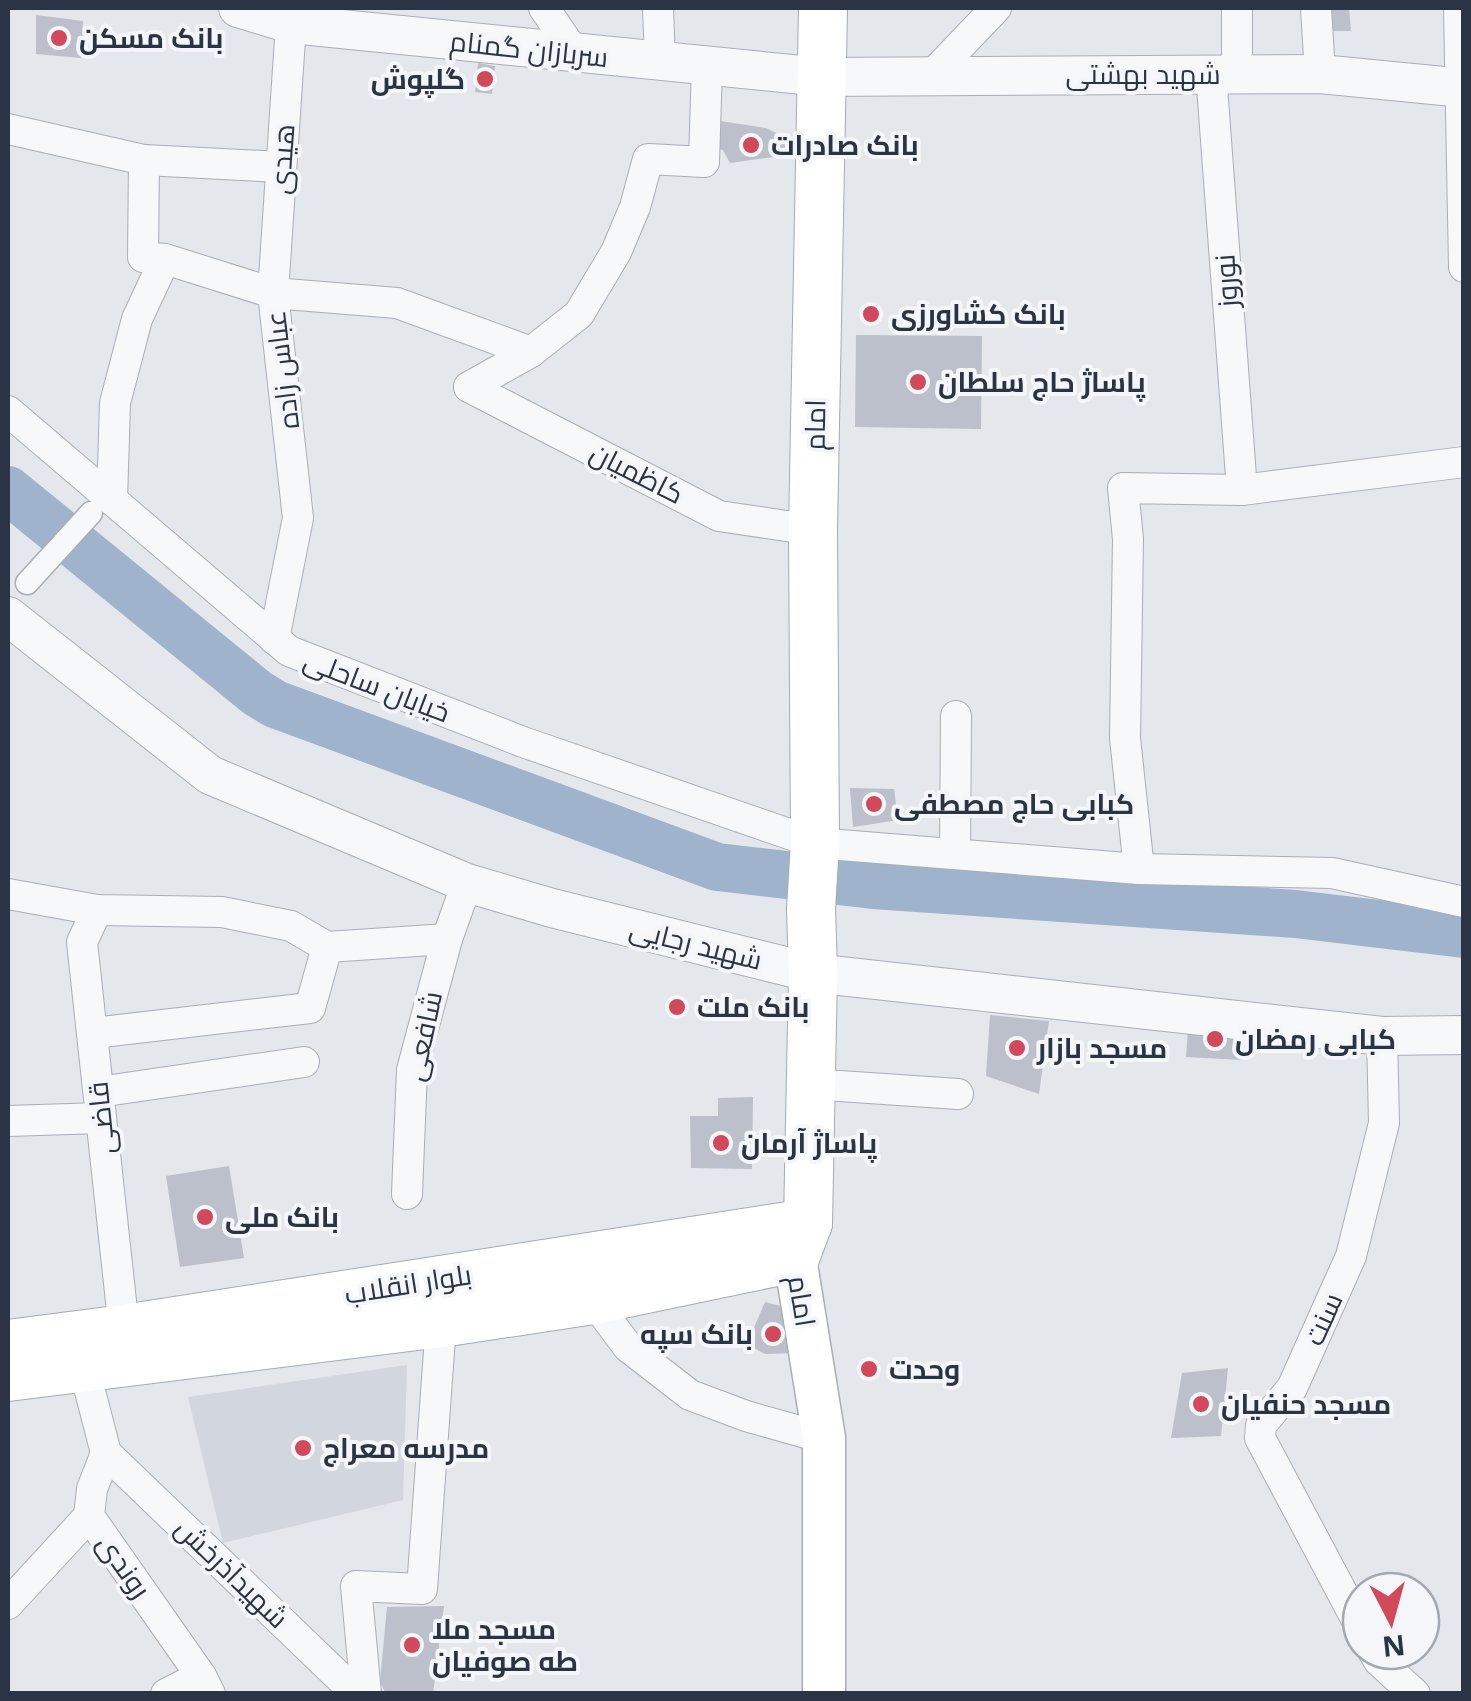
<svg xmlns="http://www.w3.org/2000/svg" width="1471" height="1701" font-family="'Noto Sans',Cairo,sans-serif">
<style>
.built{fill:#d2d6de}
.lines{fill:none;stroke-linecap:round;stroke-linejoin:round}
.river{stroke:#9fb4cc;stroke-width:48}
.building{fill:#bbc0ca}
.pedestrian-casing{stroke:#a9aeb7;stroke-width:25}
.minor-casing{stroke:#a9aeb7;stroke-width:32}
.tertiary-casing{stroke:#a9aeb7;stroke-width:40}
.secondary-casing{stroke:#a9aeb7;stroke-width:45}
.primary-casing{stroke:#a3abb8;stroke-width:50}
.pedestrian{stroke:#f7f8fa;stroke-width:22}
.minor{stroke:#f7f8fa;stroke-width:30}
.tertiary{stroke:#f7f8fa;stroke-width:38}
.secondary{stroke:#fff;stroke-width:42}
.primary{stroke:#fff;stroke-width:48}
.poi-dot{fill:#d1495b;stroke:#f4f6f9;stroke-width:4}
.labels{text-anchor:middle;stroke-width:8;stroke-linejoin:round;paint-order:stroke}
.poi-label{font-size:28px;font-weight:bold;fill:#2b3445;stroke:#f4f6f9;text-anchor:start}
.street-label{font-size:28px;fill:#2b3445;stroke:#f4f6f9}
</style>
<rect width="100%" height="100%" fill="#e4e7ec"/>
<polygon class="built" points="407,1365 403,1500 223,1543 188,1397"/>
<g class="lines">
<polyline class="river" points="8,490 257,693 275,704 717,867 873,885 1295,914 1464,934"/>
</g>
<g class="building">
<polygon points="1324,8 1349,8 1351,31 1327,31"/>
<polygon points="36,15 83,21 81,58 36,54"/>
<polygon points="478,63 495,66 492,94 475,92"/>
<polygon points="714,120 766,128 790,140 788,155 730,163 723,150 713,149"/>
<polygon points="856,335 982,336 981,429 855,427"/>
<polygon points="850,788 894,789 898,820 853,827"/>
<polygon points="990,1015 1049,1021 1039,1094 986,1076"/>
<polygon points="1189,1017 1245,1021 1242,1060 1186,1057"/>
<polygon points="753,1097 752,1169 691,1168 690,1116 718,1116 718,1098"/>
<polygon points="229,1166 244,1258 180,1267 166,1176"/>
<polygon points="765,1302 784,1307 797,1353 765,1354 747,1344"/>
<polygon points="875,1360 875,1377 865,1379 862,1361"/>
<polygon points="1228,1368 1221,1436 1171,1438 1182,1373"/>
<polygon points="444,1606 433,1694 386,1694 380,1682 387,1607"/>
</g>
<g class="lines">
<g class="pedestrian-casing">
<polyline id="pedestrian" points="27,583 91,513"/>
</g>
<g class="minor-casing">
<g id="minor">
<polyline points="544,8 576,55"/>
<polyline points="658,8 660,61"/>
<polyline points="1237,8 1237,74"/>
<polyline points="1316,8 1320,74"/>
<polyline points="1459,8 1464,267"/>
<polyline points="291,24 273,293 397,303 531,352 469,387"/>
<polyline points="1211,73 1242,490"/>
<polyline points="931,76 996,8"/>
<polyline points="8,129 144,160 143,257 165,259 273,293 298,518 274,639"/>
<polyline points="144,160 281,167"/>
<polyline points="531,352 579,314 616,252 635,207 648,159 704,162 707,66"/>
<polyline points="469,387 719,516 813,530"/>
<polyline points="8,411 289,651 523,742 815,843 1139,869 1332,873 1464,902"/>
<polyline points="112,500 115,403 137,319 165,259"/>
<polyline points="955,853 956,716"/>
<polyline points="1139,869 1125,738 1128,539 1123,488 1242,490 1464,462"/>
<polyline points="8,894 97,910 222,912 291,926 327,947 310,1008 93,1033"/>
<polyline points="97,910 82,942 124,1329"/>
<polyline points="327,947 447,939"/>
<polyline points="810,1084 958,1094"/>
<polyline points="99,1092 304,1062"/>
<polyline points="8,1121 101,1118"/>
<polyline points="407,1194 412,1070 447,939 467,883"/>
<polyline points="593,1300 628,1347 690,1395 746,1416 824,1438"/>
<polyline points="84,1368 106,1453 92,1489 89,1516 201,1676 210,1694"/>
<polyline points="106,1453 357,1694"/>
<polyline points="8,1604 89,1516"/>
<polyline points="1361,1628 1260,1438 1261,1425 1292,1388 1351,1256 1384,1123 1382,1036"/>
<polyline points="1373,1651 1379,1661 1415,1694"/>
<polyline points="166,1694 201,1676"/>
<polyline points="366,1694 356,1586 422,1589 441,1323"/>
</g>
</g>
<g class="tertiary-casing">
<g id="tertiary">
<polyline points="238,8 291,24 822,77 1320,74 1464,88"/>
<polyline points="8,616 210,775 467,883 552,908 813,973 1382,1036 1464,1035"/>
</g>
</g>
<g class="secondary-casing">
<polyline id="secondary" points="795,1258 824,1438 824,1694"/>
</g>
<g class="primary-casing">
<g id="primary">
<polyline points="8,1344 124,1329 808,1223"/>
<polyline points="8,1377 441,1323 593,1300 795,1258 808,1223 813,973 811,909 815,843 813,530 823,8"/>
</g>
</g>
<use href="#pedestrian" class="pedestrian"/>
<use href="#minor" class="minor"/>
<use href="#tertiary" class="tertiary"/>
<use href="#secondary" class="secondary"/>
<use href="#primary" class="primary"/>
</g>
<g class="poi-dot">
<circle cx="59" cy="38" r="10"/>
<circle cx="485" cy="79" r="10"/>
<circle cx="751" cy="145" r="10"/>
<circle cx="871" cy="314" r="10"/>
<circle cx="918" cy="382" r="10"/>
<circle cx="874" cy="804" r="10"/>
<circle cx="677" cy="1007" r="10"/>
<circle cx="1215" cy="1039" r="10"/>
<circle cx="1017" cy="1048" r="10"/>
<circle cx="721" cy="1143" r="10"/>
<circle cx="205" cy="1217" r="10"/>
<circle cx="773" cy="1334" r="10"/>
<circle cx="869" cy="1369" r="10"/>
<circle cx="1201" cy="1404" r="10"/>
<circle cx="303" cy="1448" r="10"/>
<circle cx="412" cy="1645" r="10"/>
</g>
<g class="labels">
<g class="poi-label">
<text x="79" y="48">بانک مسکن</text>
<text x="465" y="89" text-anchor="end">گلپوش</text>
<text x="771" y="155">بانک صادرات</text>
<text x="891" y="324">بانک کشاورزی</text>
<text x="938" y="392">پاساژ حاج سلطان</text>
<text x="894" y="814">کبابی حاج مصطفی</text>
<text x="697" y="1017">بانک ملت</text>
<text x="1235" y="1049">کبابی رمضان</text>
<text x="1037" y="1058">مسجد بازار</text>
<text x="741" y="1153">پاساژ آرمان</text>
<text x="225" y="1227">بانک ملی</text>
<text x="753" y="1344" text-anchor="end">بانک سپه</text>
<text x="889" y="1379">وحدت</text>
<text x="1221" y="1414">مسجد حنفیان</text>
<text x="323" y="1458">مدرسه معراج</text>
<text x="432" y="1639">مسجد ملا<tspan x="432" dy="32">طه صوفیان</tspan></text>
</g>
<g class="street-label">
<text transform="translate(529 49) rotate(6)" y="10">سربازان گمنام</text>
<text x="1143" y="84">شهید بهشتی</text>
<text transform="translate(282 159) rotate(-86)" y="10">هیدی</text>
<text transform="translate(1226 281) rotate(-94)" y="10">نوروز</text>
<text transform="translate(282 370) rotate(-97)" y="10">عباس زاده</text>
<text transform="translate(815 425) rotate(-89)" y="10">امام</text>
<text transform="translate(637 473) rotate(27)" y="10">کاظمیان</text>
<text transform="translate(377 686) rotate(21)" y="10">خیابان ساحلی</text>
<text transform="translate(696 944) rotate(14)" y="10">شهید رجایی</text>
<text transform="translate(423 1036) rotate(-78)" y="10">شافعی</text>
<text transform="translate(101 1118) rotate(-96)" y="10">قاضی</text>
<text transform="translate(408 1284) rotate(-9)" y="10">بلوار انقلاب</text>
<text transform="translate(802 1301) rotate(81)" y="10">امام</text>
<text transform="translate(1323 1319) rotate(-66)" y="10">سنت</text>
<text transform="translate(124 1566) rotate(55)" y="10">روندی</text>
<text transform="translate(232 1573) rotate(44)" y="10">شهیدآذرخش</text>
</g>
</g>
<rect width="1471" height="1701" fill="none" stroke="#2b3445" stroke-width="20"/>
<g transform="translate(1391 1621) rotate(174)"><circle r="48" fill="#f4f6f9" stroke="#a4a8b1" stroke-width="2.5"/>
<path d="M0-8L18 38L0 25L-18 38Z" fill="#d1495b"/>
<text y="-15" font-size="28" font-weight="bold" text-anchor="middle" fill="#2b3445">N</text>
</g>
</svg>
